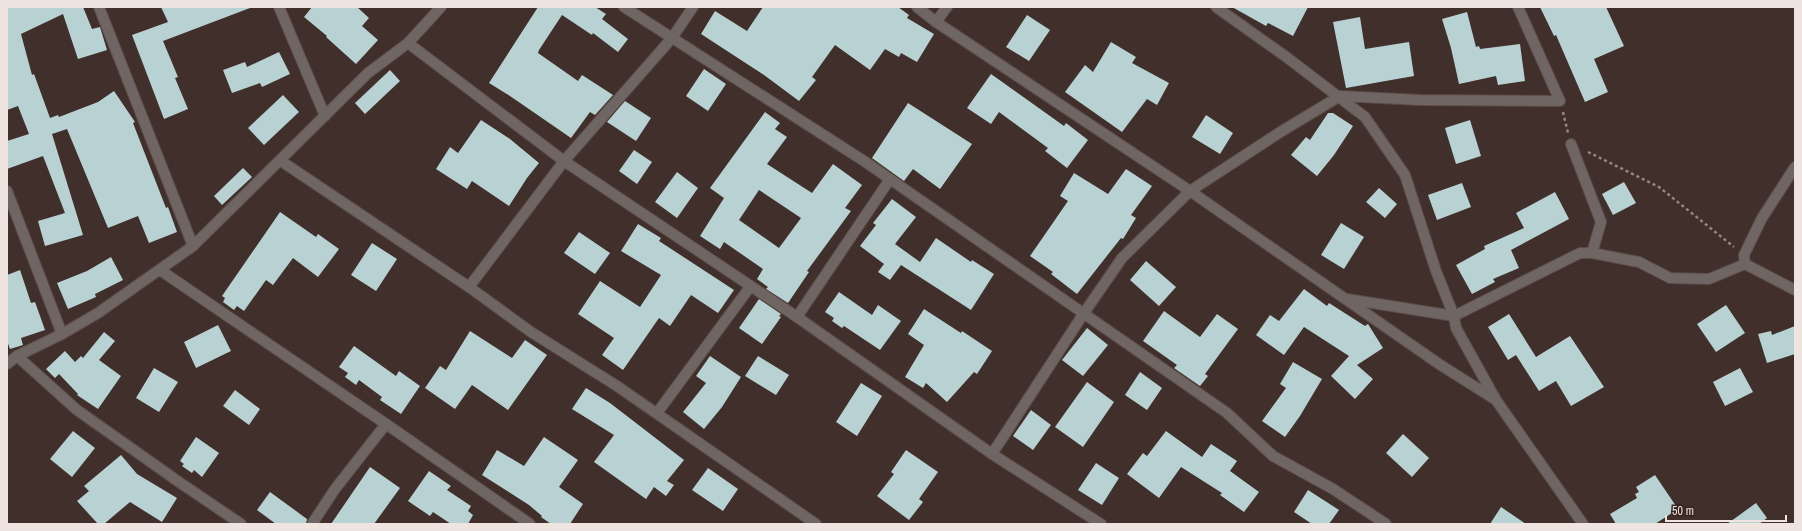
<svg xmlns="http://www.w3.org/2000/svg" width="1802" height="531" font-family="'Archivo Narrow',sans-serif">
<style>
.building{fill:#b8d2d4;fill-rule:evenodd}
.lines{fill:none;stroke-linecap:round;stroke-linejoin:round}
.minor-casing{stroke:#5c4c47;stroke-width:12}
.path{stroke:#958783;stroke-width:2.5;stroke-dasharray:3 3;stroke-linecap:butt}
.minor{stroke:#6f6663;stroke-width:10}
</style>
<rect width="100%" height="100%" fill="#402f2a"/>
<g class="building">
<polygon points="7,7 83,7 92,29 100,27 107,50 78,59 63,14 21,34 32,75 34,74 50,118 58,115 59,117 98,102 114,91 135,122 133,123 166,208 168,207 177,232 149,243 138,216 108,228 67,129 52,134 83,235 45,246 38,221 65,213 43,156 7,169 7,141 29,134 18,106 7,110"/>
<polygon points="161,7 250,8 163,41 178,77 175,78 188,109 164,119 132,35 168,22"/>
<polygon points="312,7 357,7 369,18 362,26 378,40 356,64 326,37 327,36 304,17"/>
<polygon points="538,7 595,7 606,14 602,19 628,39 618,52 593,33 592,35 562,15 539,50 538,53 578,81 582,75 613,95 595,115 590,112 571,138 510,96 489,83"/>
<polygon points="763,7 898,7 909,15 907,18 934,34 917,62 901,53 899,57 885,49 870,70 835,45 812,77 816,80 799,101 764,75 701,34 715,11 747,31"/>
<polygon points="1232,7 1308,7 1293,36 1268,23 1266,26"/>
<polygon points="1540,7 1606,7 1624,46 1594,59 1608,92 1585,102 1556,35 1554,36"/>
<polygon points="1467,12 1476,47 1479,46 1480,49 1520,44 1525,81 1498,85 1496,76 1459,84 1451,48 1442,19"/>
<polygon points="1027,15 1050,30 1029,61 1006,47"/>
<polygon points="1360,17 1365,49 1409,42 1414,76 1346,88 1333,22"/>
<polygon points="1111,42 1136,57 1132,63 1169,83 1157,105 1147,99 1122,132 1065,92 1085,65 1093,72"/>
<polygon points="279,52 290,74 262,87 260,83 232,93 223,70 245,62 247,67"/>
<polygon points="704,69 726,84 708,111 686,96"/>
<polygon points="390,70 400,81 365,114 355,103"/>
<polygon points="991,74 1064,126 1066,123 1088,140 1067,168 1045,151 1048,148 999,112 991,124 967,108"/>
<polygon points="283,95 299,112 264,145 248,128"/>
<polygon points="625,101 651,118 636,141 607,122"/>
<polygon points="908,103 972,144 940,189 913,169 904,181 872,158"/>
<path d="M765,112L780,123L775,129L787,137L767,164L812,193L833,164L862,185L845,208L851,211L807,271L809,272L788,303L766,289L768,287L757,279L763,269L724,242L720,249L700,236L724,198L710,188ZM759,190L801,218L779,248L739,220Z"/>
<polygon points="1328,113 1333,113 1353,126 1334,155 1317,176 1291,155 1306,137 1310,140"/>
<polygon points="1206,115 1233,133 1220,154 1192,137"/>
<polygon points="481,120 510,139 539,163 527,178 509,206 472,181 467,189 436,169 450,147 458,153"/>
<polygon points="1470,120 1481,156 1456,164 1445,128"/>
<polygon points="634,150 652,162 637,184 619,171"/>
<polygon points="243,168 252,177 222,205 214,196"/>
<polygon points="1126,169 1152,186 1131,215 1136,218 1123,239 1121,238 1077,294 1051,274 1053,272 1030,256 1068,201 1060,196 1074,173 1108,194"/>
<polygon points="677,172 698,188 677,218 655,202"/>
<polygon points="1624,182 1636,203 1613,215 1602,194"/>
<polygon points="1462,183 1471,207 1437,220 1428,195"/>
<polygon points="1379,188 1397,204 1385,218 1366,202"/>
<polygon points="1555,192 1569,219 1511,250 1519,268 1493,279 1495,282 1472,294 1456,265 1485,249 1484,246 1524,228 1516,213"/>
<polygon points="892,199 916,217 895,244 920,262 936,238 971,262 972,260 994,274 971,310 901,265 890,280 878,272 884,264 860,246 876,225 873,223"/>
<polygon points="280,212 316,237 318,234 339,249 318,277 293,258 273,285 266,280 244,311 237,306 234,310 223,302 225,298 222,296"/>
<polygon points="1341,223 1364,237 1344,269 1321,255"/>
<polygon points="638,224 661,238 659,241 734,290 718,313 691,295 670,326 659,318 623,370 602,355 614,338 578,314 600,281 640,307 661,275 621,251"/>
<polygon points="579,232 610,253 595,274 564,253"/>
<polygon points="372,243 397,259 376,291 351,275"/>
<polygon points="111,257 123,280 95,294 96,297 68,309 57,283 87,271"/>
<polygon points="1146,261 1176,287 1159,306 1130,280"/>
<polygon points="20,270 31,303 35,302 45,330 21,338 23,345 10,349 7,341 7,275"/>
<polygon points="1304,289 1327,306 1329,303 1365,326 1368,324 1383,348 1357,365 1373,379 1355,399 1331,376 1349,356 1304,327 1284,355 1256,335 1270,315 1279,321"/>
<polygon points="839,292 872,315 878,305 901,321 880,350 844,326 842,328 832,321 834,318 825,312"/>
<polygon points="759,299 781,314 779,316 781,317 762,344 739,328"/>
<polygon points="1726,305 1745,333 1716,352 1697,324"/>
<polygon points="924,309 961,333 962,331 992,351 977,374 974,372 947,402 926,383 923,388 905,377 924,345 908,334"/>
<polygon points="1164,311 1200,337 1217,314 1238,329 1205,374 1208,376 1200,386 1174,368 1177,365 1143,341"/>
<polygon points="1509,314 1536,357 1570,336 1604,387 1571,406 1556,381 1539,391 1516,355 1508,360 1488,327"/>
<polygon points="218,325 231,351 196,368 184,342"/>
<polygon points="1795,326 1795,354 1767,363 1758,334 1771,331 1772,335"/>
<polygon points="1087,328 1108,345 1083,376 1062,360"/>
<polygon points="470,331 512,358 525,340 547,355 508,410 472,385 455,409 425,388 440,366 446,370"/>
<polygon points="104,332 115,341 99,360 121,376 98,409 77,395 78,394 59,374 55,378 46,369 65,351 75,362 81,356 83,358"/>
<polygon points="354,346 396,376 399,371 420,386 401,414 380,400 382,397 359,380 356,385 345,377 348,373 339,367"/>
<polygon points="710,356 741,377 722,407 704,429 683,412 706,383 696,376"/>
<polygon points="758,356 789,375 776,395 745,376"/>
<polygon points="1293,362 1322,379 1300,416 1285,437 1262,421 1286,388 1280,384"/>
<polygon points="154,368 178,382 159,412 136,398"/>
<polygon points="1740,368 1753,392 1725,406 1713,382"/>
<polygon points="1140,372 1162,388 1147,410 1125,395"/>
<polygon points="1087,382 1114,402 1083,447 1055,427"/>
<polygon points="861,383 882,396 857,436 836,422"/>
<polygon points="586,388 610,403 684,460 667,481 674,485 666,496 654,487 646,499 594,462 614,435 572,409"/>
<polygon points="235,390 260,409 249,425 223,406"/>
<polygon points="1031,410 1051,425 1033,450 1013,436"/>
<polygon points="73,431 95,448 72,477 50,459"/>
<polygon points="1166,431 1202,457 1211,444 1237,461 1230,471 1259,492 1244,512 1220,495 1222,493 1181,467 1159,498 1127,474 1143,453 1147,456"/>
<polygon points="1403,434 1429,458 1412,477 1386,453"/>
<polygon points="196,437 219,453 202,477 194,470 192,473 182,466 184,464 180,461"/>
<polygon points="544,437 578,460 559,487 583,504 570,524 551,524 541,517 542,516 529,505 482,475 497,450 524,466"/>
<polygon points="906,450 938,472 919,499 923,502 909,520 877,496 894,474 891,472"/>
<polygon points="121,455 137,474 177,498 162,522 130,502 104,524 98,524 77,501 89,491 84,486"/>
<polygon points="1096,463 1119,478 1102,505 1078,490"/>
<polygon points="370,467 400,488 374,524 331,524"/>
<polygon points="708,468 738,489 723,511 692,490"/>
<polygon points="429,471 451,486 447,490 471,506 468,511 473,515 468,524 451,524 433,512 430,516 408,501"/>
<polygon points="1655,475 1678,509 1655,524 1616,524 1610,514 1637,498 1635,494 1639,492 1636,487"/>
<polygon points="1308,490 1339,510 1329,524 1312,524 1294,512"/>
<polygon points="270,492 307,519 306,524 276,524 257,510"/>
<polygon points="1756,503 1767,518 1759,524 1727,524"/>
<polygon points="1501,507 1526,524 1490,524"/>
</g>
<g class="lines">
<g class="minor-casing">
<g id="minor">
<polyline points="99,7 193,246"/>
<polyline points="279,7 325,116"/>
<polyline points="624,7 864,161 1227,413 1273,456 1333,489 1386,524"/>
<polyline points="917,7 936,22 1190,191 1439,364 1496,400"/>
<polyline points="1216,7 1285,56 1365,117 1405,175 1436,271 1454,316 1456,328 1496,400 1583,524"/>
<polyline points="936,22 947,7"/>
<polyline points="408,43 564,161 797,317 992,454 1101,524"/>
<polyline points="1571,144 1601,222 1592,253"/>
<polyline points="281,161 469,287 531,332 617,386 816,524"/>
<polyline points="1795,167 1762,218 1744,255 1745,264 1795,290"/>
<polyline points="7,191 62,334"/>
<polyline points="160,270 386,424 530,524"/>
<polyline points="469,287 564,161 672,38 693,7"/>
<polyline points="1347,299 1454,316 1580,253 1592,253 1639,262 1670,278 1709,279 1745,264"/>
<polyline points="797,317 890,179"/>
<polyline points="17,356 77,410 179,482 241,524"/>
<polyline points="7,364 17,356 62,334 98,313 193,246 368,73 408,43 441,7"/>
<polyline points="657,413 750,287"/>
<polyline points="992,454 1084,313 1122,258 1190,191 1282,131 1340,96 1420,100 1560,101 1518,7"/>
<polyline points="312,524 335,489 386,424"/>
</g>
</g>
<g class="path">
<polyline points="1563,112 1568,133"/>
<polyline points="1588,152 1659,187 1734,247"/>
</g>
<use href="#minor" class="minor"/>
</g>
<rect width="1802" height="531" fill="none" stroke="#f0e4e1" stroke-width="16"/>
<path d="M1666 515v6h120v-6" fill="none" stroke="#f0e4e1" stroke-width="2"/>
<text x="1672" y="515" font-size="12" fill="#f0e4e1" stroke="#362520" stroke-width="3" paint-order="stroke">50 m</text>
</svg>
